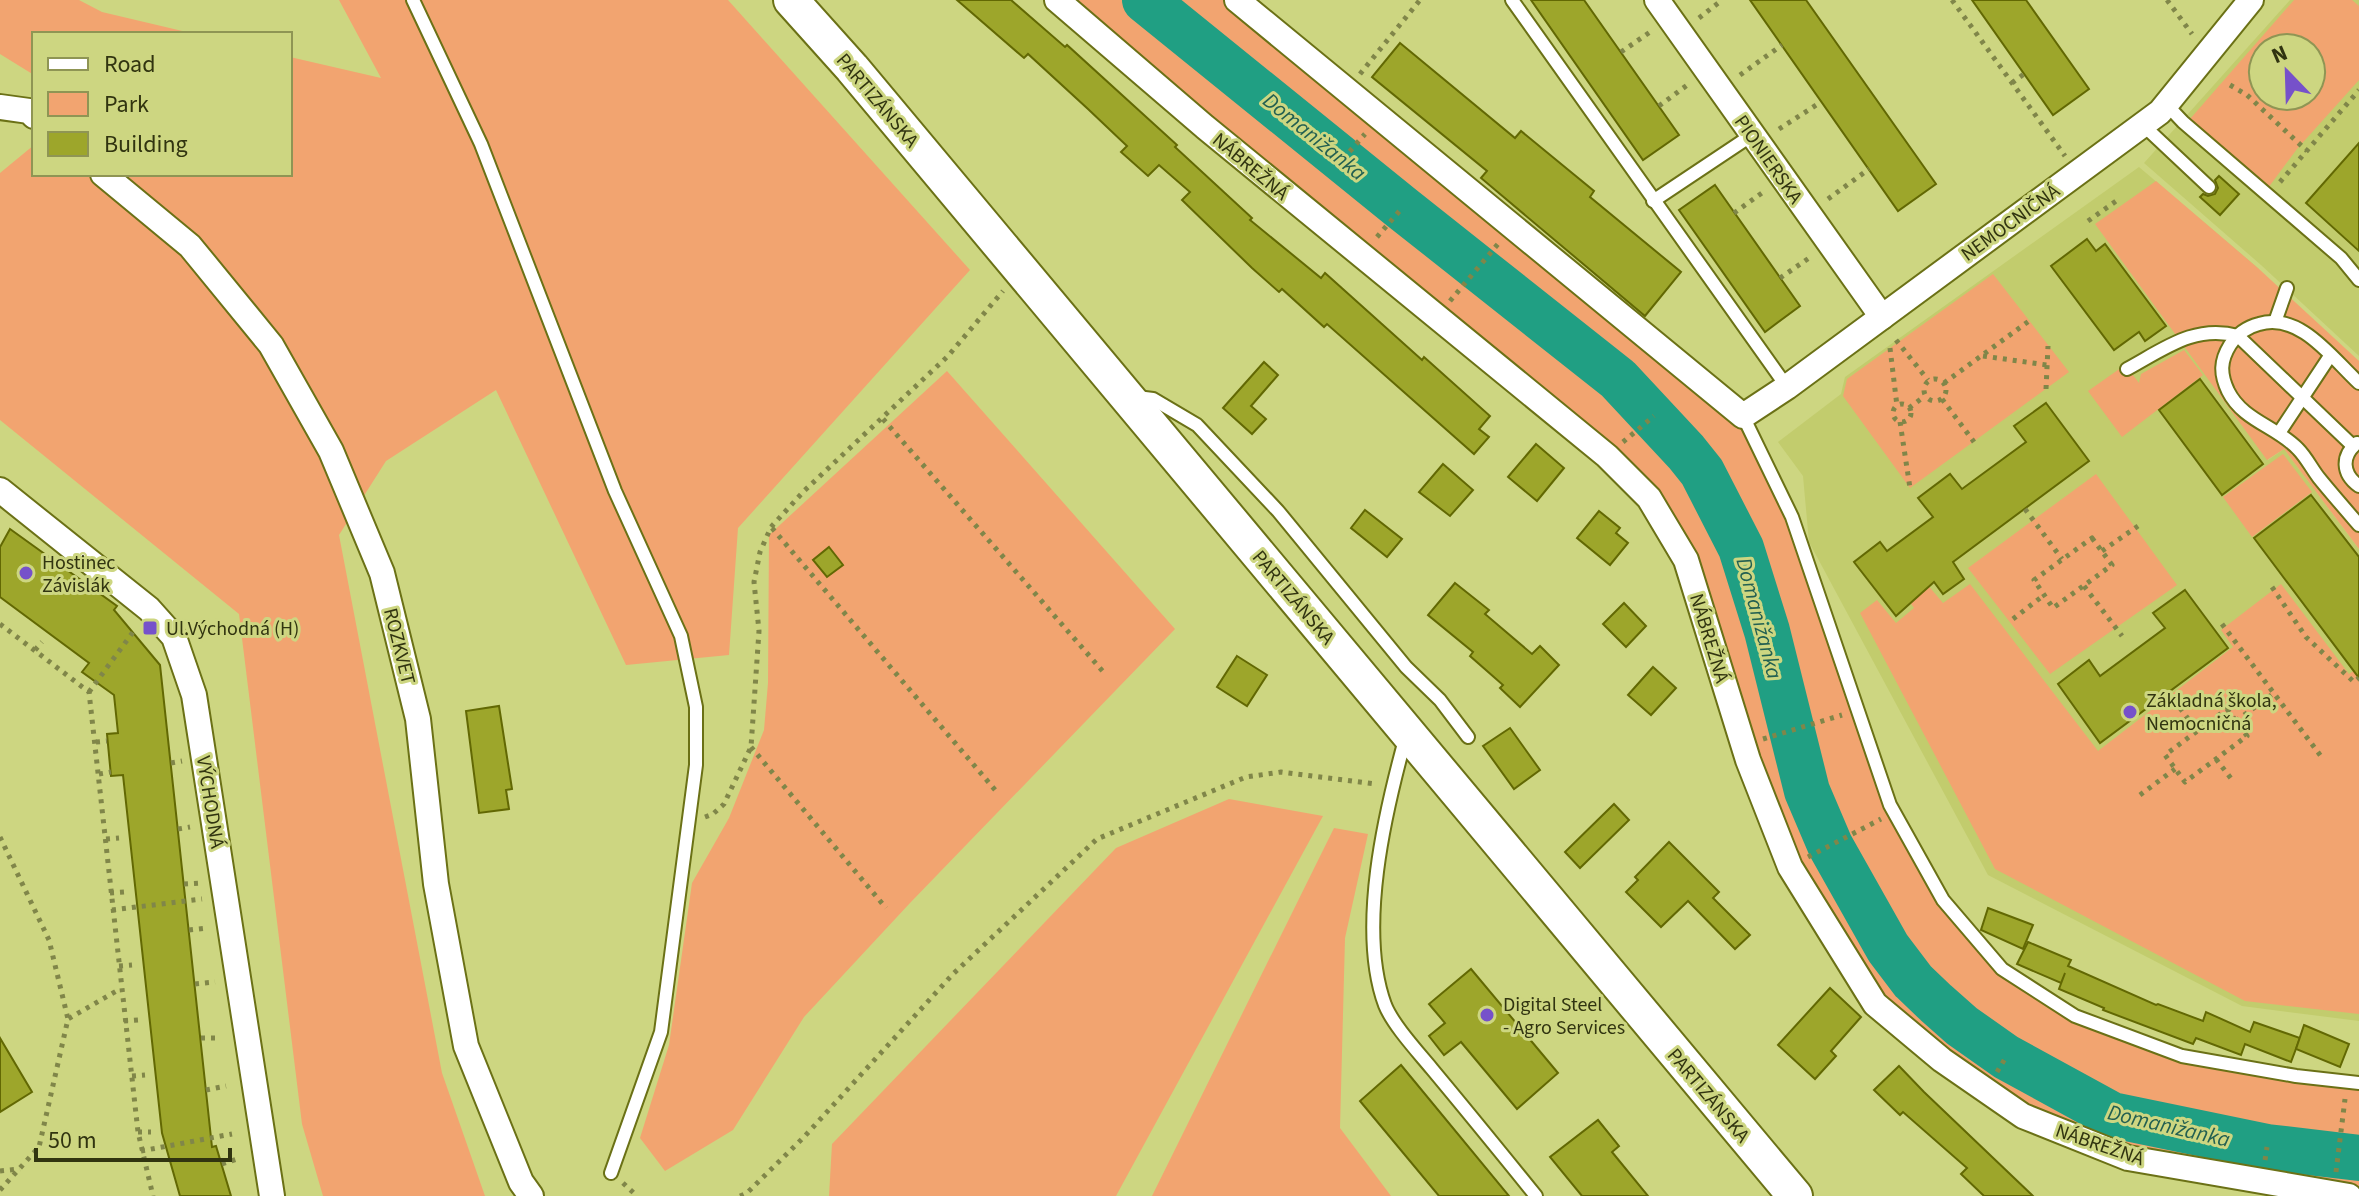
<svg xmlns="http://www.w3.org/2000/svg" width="2359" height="1196" font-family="'Source Sans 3',sans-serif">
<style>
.built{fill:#c2cc6d;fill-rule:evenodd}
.green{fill:#f2a470;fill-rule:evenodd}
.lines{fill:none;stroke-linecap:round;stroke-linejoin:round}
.river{stroke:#209f83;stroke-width:46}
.building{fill:#9da62b;stroke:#626803;stroke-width:2}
.service-casing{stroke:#6b7116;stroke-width:16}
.minor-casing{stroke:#6b7116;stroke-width:28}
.secondary-casing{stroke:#6b7116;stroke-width:38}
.path{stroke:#808649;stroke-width:5;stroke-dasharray:4 6;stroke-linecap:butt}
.service{stroke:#fff;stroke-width:12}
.minor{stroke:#fff;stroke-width:24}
.secondary{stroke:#fff;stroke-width:34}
.poi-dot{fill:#7651ca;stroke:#cdd681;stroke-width:3}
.labels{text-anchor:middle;stroke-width:6;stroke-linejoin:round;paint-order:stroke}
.street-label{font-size:20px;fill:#313410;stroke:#cdd681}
.poi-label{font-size:20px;fill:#313410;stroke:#cdd681;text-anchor:start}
.water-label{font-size:22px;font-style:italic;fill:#236051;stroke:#cdd681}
</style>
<rect width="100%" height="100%" fill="#cdd681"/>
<g class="built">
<path d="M2290,0H2359V356L2261,265L2144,163ZM2263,48H2311V96H2263Z"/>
<polygon points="2139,167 2259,269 2268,460 2284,449 2359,549 2359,1021 2242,1006 1988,875 1809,542 1803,476 1778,442 1841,394 1845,377"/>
</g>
<g class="green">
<polygon points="0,0 79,0 102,12 195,34 34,34 34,75 0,54"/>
<polygon points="339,0 728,0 970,270 738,528 729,655 626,665 496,390 386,461 339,535 442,1073 485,1196 323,1196 302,1124 239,614 0,420 0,173 34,145 34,174 290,174 290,57 381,78"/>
<polygon points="1057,0 1237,0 1743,416 1792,517 1890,805 1943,900 2002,969 2075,1016 2182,1056 2359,1083 2359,1196 2128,1158 2023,1116 1875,1004 1790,867 1686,560 1649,498"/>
<path d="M2294,0H2352L2359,6V80L2297,149L2268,188L2190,119ZM2263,48H2311V96H2263Z"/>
<polygon points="2156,181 2259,269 2359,361 2359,549 2284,449 2267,460 2095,224"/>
<polygon points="1993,274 2069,372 1910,488 1843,396 1847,379"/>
<polygon points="2184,350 2203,375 2122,437 2088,391 2125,365 2139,383 2141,374"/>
<polygon points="947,371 1175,629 910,903 804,1017 733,1130 665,1171 640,1138 669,1045 692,883 729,818 764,730 768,683 769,535"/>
<polygon points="2283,454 2312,492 2252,537 2223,497"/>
<polygon points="2096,474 2177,585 2050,674 1968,568"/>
<polygon points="1926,583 1943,603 1970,584 2098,751 2233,647 2221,630 2281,584 2349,674 2359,667 2359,1014 2245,1001 1995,869 1860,613 1877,600 1896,623 1914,608 1907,598"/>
<polygon points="1229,799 1323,816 1116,1196 829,1196 832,1144 1116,848"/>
<polygon points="1334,828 1368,834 1345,938 1340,1128 1391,1196 1152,1196"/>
</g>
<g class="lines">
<polyline class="river" points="1145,0 1402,208 1618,379 1686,452 1702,472 1741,548 1767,631 1807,791 1830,845 1888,948 1913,981 1936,1003 1962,1026 2006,1057 2112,1115 2267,1147 2359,1158"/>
</g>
<g class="building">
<polygon points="957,0 1011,0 1065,47 1067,45 1177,145 1175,147 1252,218 1250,220 1321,278 1325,273 1422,360 1424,357 1490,416 1479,429 1489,437 1474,454 1327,324 1324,327 1282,289 1279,292 1252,268 1182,200 1190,192 1159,165 1148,176 1121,152 1127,146 1088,109 1028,54 1024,58"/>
<polygon points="1531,0 1584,0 1679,135 1643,160"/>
<polygon points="1750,0 1806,0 1936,184 1898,211"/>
<polygon points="1972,0 2026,0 2089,89 2053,115"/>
<polygon points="1400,43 1515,138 1521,131 1594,191 1590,197 1681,272 1645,316 1481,178 1487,171 1372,77"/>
<polygon points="2359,143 2359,251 2306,203"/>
<polygon points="2219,176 2239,194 2220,215 2200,197 2203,194 2208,196 2215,194 2218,188 2215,180"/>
<polygon points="1715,185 1800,306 1765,332 1679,210"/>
<polygon points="2087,239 2096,251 2105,244 2166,326 2145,341 2139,332 2114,350 2051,266"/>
<polygon points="1264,362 1278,375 1251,406 1266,419 1252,434 1223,408"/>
<polygon points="2200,379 2263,464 2222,495 2159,410"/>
<polygon points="2046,403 2089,461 1953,562 1964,579 1943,594 1934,582 1896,616 1854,562 1880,542 1887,551 1933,517 1918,498 1950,474 1962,489 2026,442 2014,426"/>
<polygon points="1536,444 1564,468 1537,501 1508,477"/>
<polygon points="1443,464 1473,490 1450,516 1419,492"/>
<polygon points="2311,495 2359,557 2359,678 2254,538"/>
<polygon points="1365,510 1402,539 1387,557 1351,528"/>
<polygon points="1599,511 1620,528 1616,533 1628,543 1610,565 1577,538"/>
<polygon points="10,529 117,606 114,610 160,665 212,1147 216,1146 231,1196 180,1196 162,1133 123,775 111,776 107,734 118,733 114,695 82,672 89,663 0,597 0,547"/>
<polygon points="829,547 843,565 827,577 813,560"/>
<polygon points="1455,583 1489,610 1485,614 1532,654 1540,646 1559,665 1520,707 1500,688 1503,685 1470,656 1473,652 1428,615"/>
<polygon points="2185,590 2228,648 2100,743 2058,684 2089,660 2100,676 2165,628 2153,613"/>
<polygon points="1624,603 1646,626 1626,647 1603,624"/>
<polygon points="1237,656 1267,675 1247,706 1217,687"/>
<polygon points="1653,667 1676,688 1651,715 1628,695"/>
<polygon points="499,706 512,789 506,790 509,809 479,813 466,711"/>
<polygon points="1510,728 1540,770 1514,789 1483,746"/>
<polygon points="1614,804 1629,820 1580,868 1565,852"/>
<polygon points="1669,842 1719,892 1713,898 1750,935 1735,949 1688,901 1661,927 1626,892 1638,880 1635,877"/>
<polygon points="1988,908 2033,925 2023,949 1981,930"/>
<polygon points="2028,942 2071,960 2068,966 2156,1005 2158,1004 2203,1021 2206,1012 2250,1032 2254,1022 2300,1038 2291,1062 2245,1044 2241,1055 2196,1038 2193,1044 2103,1010 2104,1008 2059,989 2065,973 2061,983 2017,964"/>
<polygon points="1471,969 1558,1073 1517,1109 1461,1042 1444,1055 1429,1036 1445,1023 1429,1004"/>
<polygon points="1830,988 1861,1017 1831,1051 1836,1056 1815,1079 1778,1045"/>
<polygon points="2304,1025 2349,1044 2340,1067 2296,1049"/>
<polygon points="0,1038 32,1092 0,1112"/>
<polygon points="1401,1065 1509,1196 1439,1196 1360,1101"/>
<polygon points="1899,1066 1924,1092 2033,1196 1984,1196 1961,1174 1967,1168 1903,1112 1900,1115 1874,1090"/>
<polygon points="1598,1120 1619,1146 1612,1152 1648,1196 1582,1196 1550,1157"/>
</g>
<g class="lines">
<g class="service-casing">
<g id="service">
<polyline points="413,0 481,144 615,491 681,636 696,707 696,765 661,1032 611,1173"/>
<polyline points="1512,0 1787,387"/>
<polyline points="2166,104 2183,122 2341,258 2359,280"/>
<polyline points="2143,125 2209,187"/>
<polyline points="1653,201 1752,135"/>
<polyline points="2275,322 2287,288"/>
<path d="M2127,369C2164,349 2195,324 2238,336L2353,446"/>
<path d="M2359,383C2332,358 2300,312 2259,324C2247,327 2237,334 2230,345C2220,361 2220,374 2228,391C2243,421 2276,426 2298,449C2306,457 2312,469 2319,478C2332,494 2346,510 2359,525"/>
<polyline points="1137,397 1153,399 1197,425 1278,511 1406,667 1440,700 1468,737"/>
<polyline points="1743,416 1792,517 1890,805 1943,900 2002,969 2075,1016 2182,1056 2296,1076 2359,1083"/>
<polyline points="2279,433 2330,356"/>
<path d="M2357,443C2341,456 2342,474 2359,486"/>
<path d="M1406,736C1385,812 1357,929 1385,1005C1393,1025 1418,1052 1432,1069C1467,1111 1502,1154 1536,1196"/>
</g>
</g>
<g class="minor-casing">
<g id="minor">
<polyline points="1057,0 1205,127 1607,456 1649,498 1686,560 1748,760 1790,867 1875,1004 1942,1060 2023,1116 2128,1158 2349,1196"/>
<polyline points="1237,0 1743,416 1787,387 2160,112 2251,0"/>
<polyline points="1657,0 1882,317"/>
<polyline points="0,107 29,111 34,116"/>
<polyline points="103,174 190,246 271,345 331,451 382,573 418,719 436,884 466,1046 521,1182 531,1196"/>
<polyline points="0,490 149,609 174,637 194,695 272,1196"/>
</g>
</g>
<g class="secondary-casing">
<polyline id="secondary" points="791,0 852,68 1795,1196"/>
</g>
<g class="path">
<polyline points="1952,0 2065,156"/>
<polyline points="2167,0 2192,34"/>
<polyline points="1699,18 1722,0"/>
<polyline points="1621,52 1653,30"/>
<polyline points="1360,74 1420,0"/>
<polyline points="1740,75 1782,45"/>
<polyline points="2012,83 2024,74"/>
<polyline points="2230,85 2247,95 2307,151"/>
<polyline points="1659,106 1690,83"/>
<polyline points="1779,129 1821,102"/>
<polyline points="1343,159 1365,134"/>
<polyline points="2280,182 2359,90"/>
<polyline points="1828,199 1869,169"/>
<polyline points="1734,213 1766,190"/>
<polyline points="2088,221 2119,199"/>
<polyline points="1377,237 1402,208"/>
<polyline points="1780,278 1812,256"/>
<polyline points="1450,301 1498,244"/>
<polyline points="1896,340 1928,380"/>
<polyline points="1890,348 1897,406"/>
<polyline points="1983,356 2047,365"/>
<circle cx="1935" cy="390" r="11"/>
<polyline points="1944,383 2029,321"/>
<polyline points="2046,389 2048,346"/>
<polyline points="1942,399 1974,442"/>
<circle cx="1902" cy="413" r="9"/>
<polyline points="1909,408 1925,396"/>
<polyline points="883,419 1106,675"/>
<polyline points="1900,422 1910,488"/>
<polyline points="1623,442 1654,416"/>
<polyline points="2025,509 2062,559"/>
<polyline points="772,528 996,791"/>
<polygon points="2092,538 2112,565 2053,608 2034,580"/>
<polyline points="2102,551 2138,526"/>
<polyline points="2084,586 2122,636"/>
<polyline points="2272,587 2306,637 2354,682 2359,678"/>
<polyline points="2013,619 2044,595"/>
<polyline points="0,624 89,692 138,1132 153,1196"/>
<polyline points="2222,624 2323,759"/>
<polyline points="35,650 42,642"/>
<polyline points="89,692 136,628"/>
<polyline points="2180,708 2197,731"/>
<polygon points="2227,709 2247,736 2185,782 2165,755"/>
<polyline points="2236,721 2274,693"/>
<polyline points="1763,739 1842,715"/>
<polyline points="96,742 107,741"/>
<polyline points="751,747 886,908"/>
<polyline points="2216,759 2233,781"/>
<polyline points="171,763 182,761"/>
<polyline points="99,774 111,772"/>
<polyline points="2140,795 2175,769"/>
<polyline points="705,817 713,814 724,804 751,747 759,631 754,582 760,552 771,527 804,491 948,356 1003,291"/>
<polyline points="178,829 190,827"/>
<polyline points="0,837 49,940 68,1019"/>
<polyline points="106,839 119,838"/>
<polyline points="1808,857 1881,819"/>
<polyline points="184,884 201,883"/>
<polyline points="110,893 125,892"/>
<polyline points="112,910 202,899"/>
<polyline points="189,930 207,928"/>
<polyline points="119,966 132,965"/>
<polyline points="195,984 215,982"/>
<polyline points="124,1021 138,1020"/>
<polyline points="201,1038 220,1038"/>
<polyline points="1997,1072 2006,1057"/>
<polyline points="132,1076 145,1075"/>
<polyline points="206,1090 226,1086"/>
<polyline points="138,1132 151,1132"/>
<polyline points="141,1151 232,1134"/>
<polyline points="2265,1160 2267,1147"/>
<polyline points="222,1164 237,1159"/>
<polyline points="0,1171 20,1169"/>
<polyline points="2336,1172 2345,1099"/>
<polyline points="623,1183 637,1196"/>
<polyline points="0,1190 39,1147 68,1019 120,989"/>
<polyline points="740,1196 747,1193 804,1137 953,974 1097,839 1246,777 1281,772 1375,784"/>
</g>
<use href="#service" class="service"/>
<use href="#minor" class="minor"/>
<use href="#secondary" class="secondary"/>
</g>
<g class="poi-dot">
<circle cx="26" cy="573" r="8"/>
<rect x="142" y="620" width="16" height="16" rx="4"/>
<circle cx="2130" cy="712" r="8"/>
<circle cx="1487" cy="1015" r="8"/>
</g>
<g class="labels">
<g class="street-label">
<text transform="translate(878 100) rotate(50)" y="7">PARTIZÁNSKA</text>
<text transform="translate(1769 159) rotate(55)" y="7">PIONIERSKA</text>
<text transform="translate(1251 166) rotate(40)" y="7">NÁBREŽNÁ</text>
<text transform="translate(2010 222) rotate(-36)" y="7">NEMOCNIČNÁ</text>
<text transform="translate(1294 597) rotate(50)" y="7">PARTIZÁNSKA</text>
<text transform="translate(1710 638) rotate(73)" y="7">NÁBREŽNÁ</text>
<text transform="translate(400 646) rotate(76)" y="7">ROZKVET</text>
<text transform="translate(211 802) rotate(81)" y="7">VÝCHODNÁ</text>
<text transform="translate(1709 1095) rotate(50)" y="7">PARTIZÁNSKA</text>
<text transform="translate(2100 1144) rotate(19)" y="7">NÁBREŽNÁ</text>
</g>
<g class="poi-label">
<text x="42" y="569">Hostinec<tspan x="42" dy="23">Závislák</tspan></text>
<text x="166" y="635">Ul.Východná (H)</text>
<text x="2146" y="707">Základná škola,<tspan x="2146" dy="23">Nemocničná</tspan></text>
<text x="1503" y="1011">Digital Steel<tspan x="1503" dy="23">- Agro Services</tspan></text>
</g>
<g class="water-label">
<text transform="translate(1315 136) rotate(39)" y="8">Domanižanka</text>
<text transform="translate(1760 618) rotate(75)" y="8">Domanižanka</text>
<text transform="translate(2169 1125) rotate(13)" y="8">Domanižanka</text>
</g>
</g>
<rect x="32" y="32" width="260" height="144" fill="#cdd681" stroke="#8f9554" stroke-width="2"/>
<rect x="48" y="58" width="40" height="12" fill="#ffffff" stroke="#8f9554" stroke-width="2"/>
<text x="104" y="72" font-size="24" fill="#313410">Road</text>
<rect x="48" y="92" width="40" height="24" fill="#f2a470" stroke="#8f9554" stroke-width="2"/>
<text x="104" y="112" font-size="24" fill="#313410">Park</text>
<rect x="48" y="132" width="40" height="24" fill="#9da62b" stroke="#8f9554" stroke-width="2"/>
<text x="104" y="152" font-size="24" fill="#313410">Building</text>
<g transform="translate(2287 72) rotate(337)"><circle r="38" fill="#cdd681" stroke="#8f9554" stroke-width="2"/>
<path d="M0-6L14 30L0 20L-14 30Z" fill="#7651ca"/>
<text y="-12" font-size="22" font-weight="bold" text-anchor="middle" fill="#313410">N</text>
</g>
<path d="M36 1148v12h194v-12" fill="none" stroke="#313410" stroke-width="4"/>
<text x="48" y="1148" font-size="24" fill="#313410" stroke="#cdd681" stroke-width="6" paint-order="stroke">50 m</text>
</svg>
